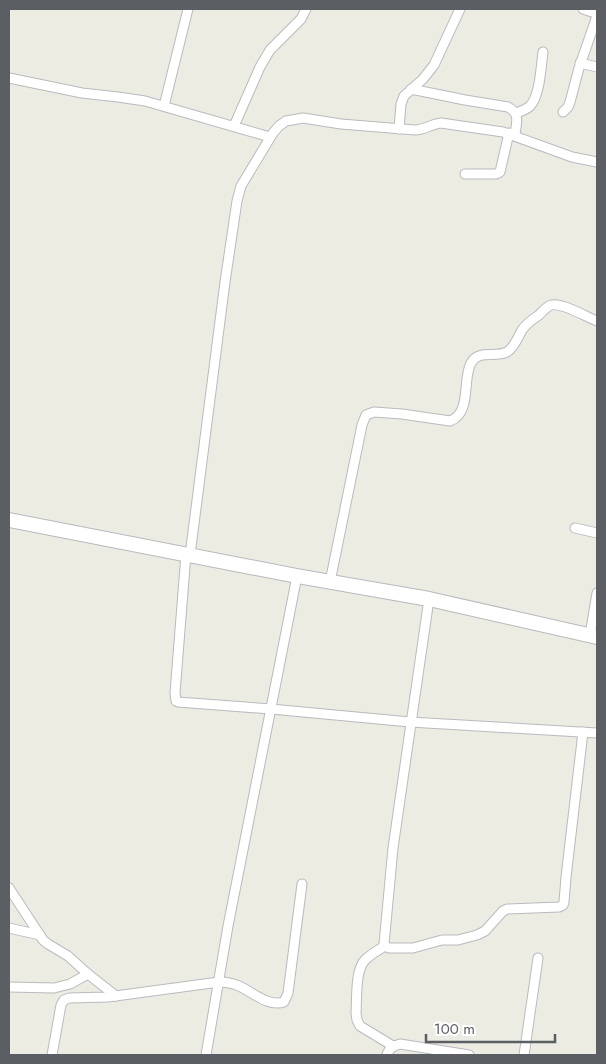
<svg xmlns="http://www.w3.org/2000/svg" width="606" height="1064" font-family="Jost,sans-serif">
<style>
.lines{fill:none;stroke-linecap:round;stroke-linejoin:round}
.street-casing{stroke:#b8babf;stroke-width:11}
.secondary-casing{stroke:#b7b9be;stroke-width:16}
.street{stroke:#fff;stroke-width:9}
.secondary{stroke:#fff;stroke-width:14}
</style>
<rect width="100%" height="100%" fill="#edece3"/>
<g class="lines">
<g class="street-casing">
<g id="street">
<polyline points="583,9 592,12 597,12"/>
<polyline points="580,63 597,67"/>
<polyline points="9,78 82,93 118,97 145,101 270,137"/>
<path d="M411,89L465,100L508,107C521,114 516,123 515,135"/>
<polyline points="164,106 188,9"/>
<polyline points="563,112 568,107 570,102 579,68 597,16"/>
<path d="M516,113C521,111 526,110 530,106C540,96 541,66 543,52"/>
<polyline points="234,126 260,67 270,50 301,19 306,9"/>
<polyline points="399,129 401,104 404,96 423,79 434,65 460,9"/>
<polyline points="465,174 496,174 500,172 509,133"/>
<polyline points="575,528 597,533"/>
<polyline points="186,554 175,693 176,701 178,702 271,709 410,722 597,733"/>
<path d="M190,555L225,282L237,201L241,186L273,133L279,126L286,121L303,118L341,124L415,130C425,130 431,124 441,123L503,132L572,157L597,162"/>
<path d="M330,582L362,425L366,415L374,412L402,414L450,421C472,413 462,379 471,363C479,349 495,358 507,352C514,348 518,337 522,330C526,324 533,319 539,315C543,311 546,307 551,305C562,302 586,317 597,321"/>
<polyline points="429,599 393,848 384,944 385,946 389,948 413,948 442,940 458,940 477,935 485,931 503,911 507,909 559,907 563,905 564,902 566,877 583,732"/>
<polyline points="590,635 597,593"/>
<polyline points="9,888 43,940 48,944 68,956 88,974 116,996"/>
<polyline points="9,928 40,935"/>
<path d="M385,946C378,950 371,954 365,960C355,970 357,999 356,1013L357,1020L360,1026L393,1046"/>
<polyline points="9,987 54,988 70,984 88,974"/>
<path d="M52,1055L61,1005L64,1000L69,998L108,997L219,982C226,982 232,983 239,986C253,992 267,1007 284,1002L288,993L302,884"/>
<polyline points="206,1055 228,926 297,576"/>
<path d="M387,1055C389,1048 393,1046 400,1044L469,1055"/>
<polyline points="524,1055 538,958"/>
</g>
</g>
<g class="secondary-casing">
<polyline id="secondary" points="9,520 297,576 429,599 597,637"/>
</g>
<use href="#street" class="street"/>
<use href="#secondary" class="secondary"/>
</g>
<rect width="606" height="1064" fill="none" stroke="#5b5e63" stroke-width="20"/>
<path d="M426 1034v8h129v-8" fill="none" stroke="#5b5e63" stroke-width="2.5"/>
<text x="434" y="1034" font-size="15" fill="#5b5e63" stroke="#ffffff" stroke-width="4" paint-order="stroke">100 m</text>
</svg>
